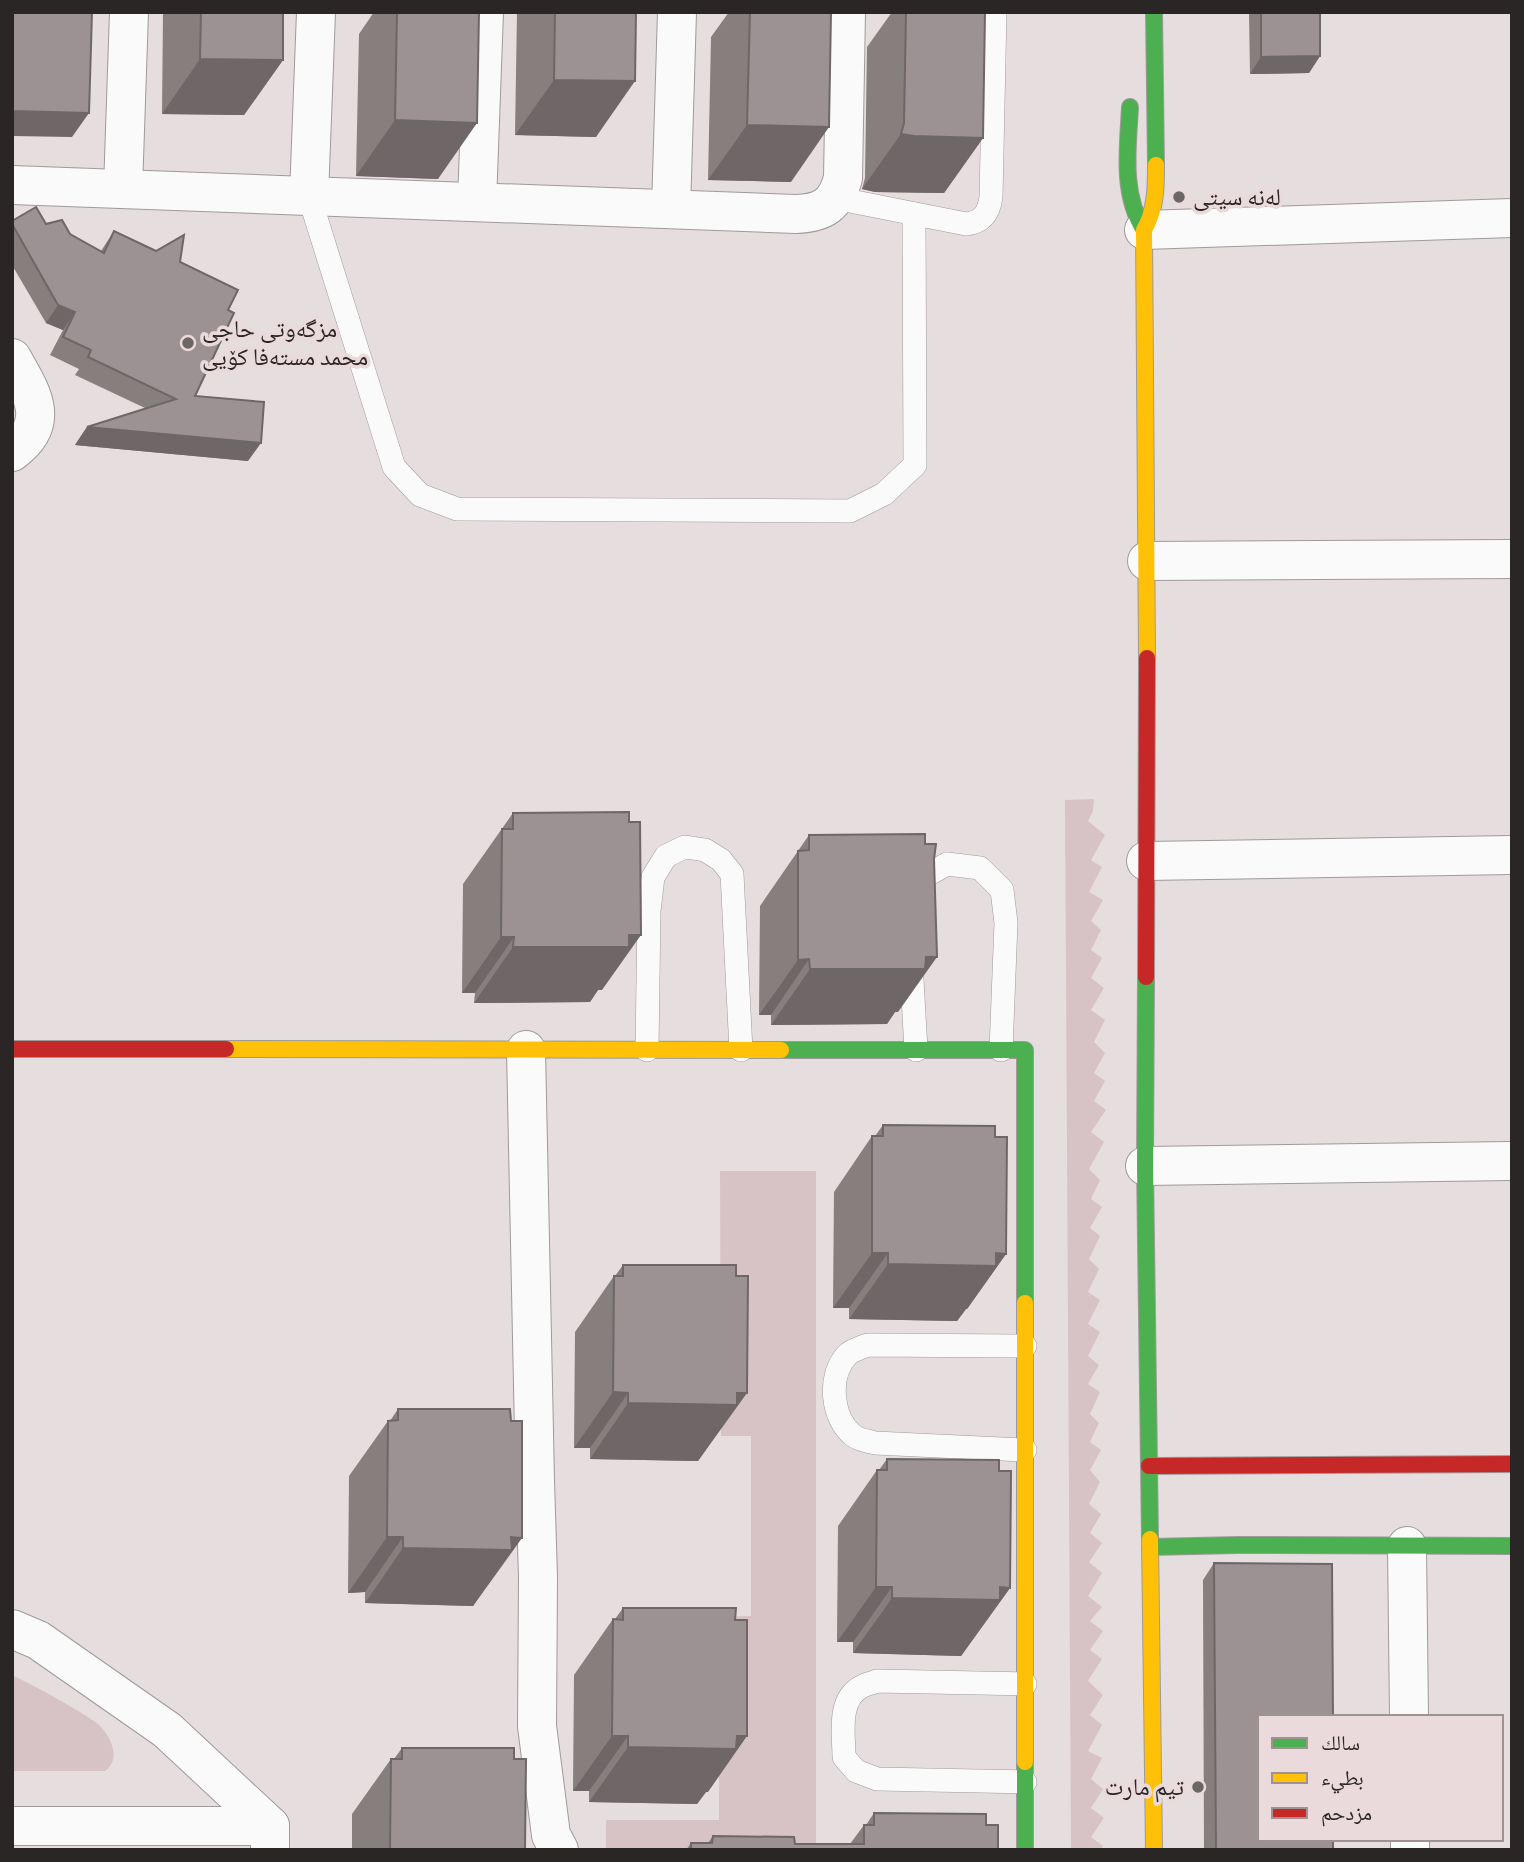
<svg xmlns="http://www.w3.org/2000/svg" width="1524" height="1862" font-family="'Source Sans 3','Noto Naskh Arabic',sans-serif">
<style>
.green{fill:#d7c3c5}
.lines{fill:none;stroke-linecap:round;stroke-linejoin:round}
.lane-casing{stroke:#a0999a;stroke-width:24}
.street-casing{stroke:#a0999a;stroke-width:40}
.fast-casing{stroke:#a0999a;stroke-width:18}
.slow-casing{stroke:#a0999a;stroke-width:18}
.jam-casing{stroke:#a0999a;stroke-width:18}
.lane{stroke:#fbfafa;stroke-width:23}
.street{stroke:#fbfafa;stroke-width:38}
.fast{stroke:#4caf50;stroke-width:16}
.slow{stroke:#ffc107;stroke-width:16}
.jam{stroke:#c62828;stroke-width:16}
.wall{fill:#877e7e}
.shaded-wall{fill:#6e6667}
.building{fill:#9d9293;stroke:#6e6667;stroke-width:2}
.poi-dot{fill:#6c6666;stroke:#eadadb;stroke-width:2.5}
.labels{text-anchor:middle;stroke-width:7;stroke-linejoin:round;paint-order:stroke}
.poi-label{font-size:24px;fill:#2b2626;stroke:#eadadb;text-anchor:start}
</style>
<rect width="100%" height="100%" fill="#e6dede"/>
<g class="green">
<polygon points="1094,799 1093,811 1088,821 1105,835 1091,860 1102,867 1089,892 1103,900 1091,921 1101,930 1091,950 1102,958 1091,978 1104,988 1091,1010 1105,1020 1094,1042 1105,1053 1094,1073 1105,1081 1094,1101 1106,1110 1091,1132 1104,1142 1089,1169 1100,1180 1091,1199 1102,1207 1090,1228 1100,1236 1089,1259 1099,1269 1088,1292 1100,1300 1088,1324 1100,1332 1088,1356 1099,1365 1088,1384 1100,1392 1090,1414 1099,1423 1090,1442 1101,1450 1090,1470 1100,1482 1089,1504 1101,1514 1090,1533 1102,1543 1089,1562 1102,1573 1088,1596 1102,1607 1090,1621 1103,1631 1090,1650 1102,1659 1088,1681 1103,1695 1090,1715 1102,1725 1088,1751 1102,1758 1091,1779 1103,1789 1091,1808 1104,1818 1091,1837 1103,1846 1101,1850 1071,1850 1065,800"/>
<polygon points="720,1171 816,1171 816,1850 606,1850 606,1820 719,1820 719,1617 751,1616 751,1436 721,1436"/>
<path d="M12,1675C35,1686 58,1699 80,1712C86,1716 93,1720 98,1724C111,1736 122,1759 105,1771H12Z"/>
</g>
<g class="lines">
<g class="lane-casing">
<g id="lane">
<polyline points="309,196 394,467 420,495 457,509 850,511 884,494 915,465 914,214"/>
<path d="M835,198L966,224C983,222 989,213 991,197L995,12"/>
<polyline points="915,890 918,880 947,864 980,868 1002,890 1006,923 1001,1050"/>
<polyline points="911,962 916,1050"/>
<polyline points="647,1050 649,911 653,877 666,856 685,847 705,850 721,860 732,874 741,1050"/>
<path d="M1025,1450L875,1443C868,1441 859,1440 854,1436C831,1418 827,1375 848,1354C853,1350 862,1347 868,1345L1025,1346"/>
<path d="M1025,1684L877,1681C872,1683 866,1684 861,1687C837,1700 844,1735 844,1757L856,1771L877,1779L1025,1782"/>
</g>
</g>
<g class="street-casing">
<g id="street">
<path d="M12,185L796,214C823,213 836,205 843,178L846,12"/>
<polyline points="123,189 129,12"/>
<polyline points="309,196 316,12"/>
<polyline points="477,202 484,12"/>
<polyline points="671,209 677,12"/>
<polyline points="1144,230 1512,218"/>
<path d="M12,358C31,392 53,422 12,452"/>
<polyline points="1147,561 1512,559"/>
<polyline points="1146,861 1512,855"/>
<polyline points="526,1050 535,1481 538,1577 537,1726 551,1835 559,1850"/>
<polyline points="1145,1166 1512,1161"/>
<polyline points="1407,1546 1409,1717"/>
<polyline points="12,1629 38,1640 167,1730 270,1826 270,1850"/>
<polyline points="12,1826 270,1826"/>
<polyline points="1410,1839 1410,1850"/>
</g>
</g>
<g class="fast-casing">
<g id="fast">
<polyline points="1154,12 1156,165"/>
<path d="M1130,107C1128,148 1121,193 1144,230"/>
<polyline points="1146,977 1145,1166 1150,1539"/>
<polyline points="781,1050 1025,1050 1025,1303"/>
<polyline points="1150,1547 1239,1545 1512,1546"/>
<polyline points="1025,1762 1025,1850"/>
</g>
</g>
<g class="slow-casing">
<g id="slow">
<path d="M1147,658L1144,230C1156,209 1156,188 1156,165"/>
<polyline points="226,1049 781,1050"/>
<polyline points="1025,1303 1025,1762"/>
<polyline points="1150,1539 1154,1850"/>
</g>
</g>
<g class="jam-casing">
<g id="jam">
<polyline points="1146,977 1147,658"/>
<polyline points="12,1049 226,1049"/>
<polyline points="1149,1466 1512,1464"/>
</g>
</g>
<use href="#lane" class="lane"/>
<use href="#street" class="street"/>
<use href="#fast" class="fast"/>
<use href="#slow" class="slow"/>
<use href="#jam" class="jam"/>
</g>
<g class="wall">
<polygon points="163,12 283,12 283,60 244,115 162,114"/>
<polygon points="374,12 479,12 438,179 356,176 359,34"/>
<polygon points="517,12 636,12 596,137 515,135"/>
<polygon points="729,12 750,12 791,182 708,180 711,37"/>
<polygon points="892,12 906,12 983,138 944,193 875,192 862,189 865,178 867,47"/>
<polygon points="1249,12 1320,12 1320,56 1309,73 1250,74"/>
<polygon points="12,221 70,234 101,251 114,231 180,262 228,310 195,396 248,461 75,445 87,427 145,408 75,375 79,369 50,355 63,330 46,323 12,265"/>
<polygon points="513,813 602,990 598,990 590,1002 474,1003 475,993 462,993 463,884"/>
<polygon points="809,835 898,1012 895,1012 887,1024 771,1025 771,1015 759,1015 760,906"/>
<polygon points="883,1125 995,1137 1006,1254 967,1309 966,1309 957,1321 849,1319 849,1308 833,1308 834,1192 872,1136 875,1136"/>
<polygon points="623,1265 708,1448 707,1448 698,1461 590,1459 590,1448 574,1448 575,1332 614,1276 615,1276"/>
<polygon points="398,1409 483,1593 482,1593 473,1606 365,1603 365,1592 348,1593 349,1476 388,1421 390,1421"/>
<polygon points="887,1459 999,1471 1010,1588 961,1656 853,1653 853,1642 837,1642 838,1526 877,1470 879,1470"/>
<polygon points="1214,1563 1333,1850 1204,1850 1203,1580"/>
<polygon points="623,1608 708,1792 706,1792 697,1804 589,1802 589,1791 573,1791 574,1675 613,1619 615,1619"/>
<polygon points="402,1748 514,1759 525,1850 352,1850 352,1814 391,1759 394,1759"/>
<polygon points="874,1813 986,1825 998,1850 686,1850 691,1843 708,1843 713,1836 795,1844 850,1844 864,1825 866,1825"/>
</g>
<g class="shaded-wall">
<polygon points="1320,56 1309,73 1250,74 1261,57"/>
<polygon points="200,59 283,60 244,115 162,114"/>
<polygon points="554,80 635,81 596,137 515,135"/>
<polygon points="12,111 89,113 72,137 12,136"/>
<polygon points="395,120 477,123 438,179 356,176"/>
<polygon points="747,125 829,127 791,182 708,180"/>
<polygon points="901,134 983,138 944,193 875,192 862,189"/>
<polygon points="58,305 75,312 63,330 46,323"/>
<polygon points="87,427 261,443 248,461 75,445"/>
<polygon points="629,935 641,935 602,990 598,990 590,1002 474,1003 513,947"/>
<polygon points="501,937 514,937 475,993 462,993"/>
<polygon points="926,957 937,957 898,1012 895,1012 887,1024 771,1025 810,969"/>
<polygon points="809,959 771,1015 759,1015 798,960"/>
<polygon points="872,1253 888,1253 849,1308 833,1308"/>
<polygon points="996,1253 1006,1254 967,1309 966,1309 957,1321 849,1319 888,1264"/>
<polygon points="613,1392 628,1393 590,1448 574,1448"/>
<polygon points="737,1393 747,1393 698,1461 590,1459 628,1403"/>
<polygon points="387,1537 403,1537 365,1592 348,1593"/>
<polygon points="511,1537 522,1538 473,1606 365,1603 403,1548"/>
<polygon points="876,1587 892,1587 853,1642 837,1642"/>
<polygon points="1000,1587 1010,1588 961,1656 853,1653 892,1598"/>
<polygon points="612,1736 628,1736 589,1791 573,1791"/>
<polygon points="737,1736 747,1736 708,1792 706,1792 697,1804 589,1802 628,1747"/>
</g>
<g class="building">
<polygon points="12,12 92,12 89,113 12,111"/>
<polygon points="201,12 283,12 283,60 200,59"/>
<polygon points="397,12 479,12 477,123 395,120"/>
<polygon points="555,12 636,12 635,81 554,80"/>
<polygon points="750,12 831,12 829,127 747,125"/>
<polygon points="906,12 985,12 983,138 914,136 901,134 904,123"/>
<polygon points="1261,12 1320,12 1320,56 1261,57"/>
<polygon points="36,207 46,224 62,220 70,234 104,253 114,231 156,251 184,235 180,262 238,290 228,310 234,313 195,396 264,402 261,443 87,427 176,399 88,357 91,350 63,337 75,312 58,305 12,224 12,221"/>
<polygon points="629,812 629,822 640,822 641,935 629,935 629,947 513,947 514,937 501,937 502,829 513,829 513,813"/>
<polygon points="925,834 925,844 936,844 934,859 937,957 926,957 925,969 810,969 809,959 798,960 798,851 809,850 809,835"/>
<polygon points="883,1125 995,1126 995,1137 1007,1137 1006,1254 996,1253 996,1266 888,1264 888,1253 872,1253 872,1136 883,1136"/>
<polygon points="623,1265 736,1265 736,1276 748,1276 747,1393 737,1393 737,1405 628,1403 628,1393 613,1392 614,1276 623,1276"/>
<polygon points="398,1409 510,1409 511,1421 522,1421 522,1538 511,1537 512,1550 403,1548 403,1537 387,1537 388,1421 398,1420"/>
<polygon points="887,1459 999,1460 999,1471 1011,1471 1010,1588 1000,1587 1000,1600 892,1598 892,1587 876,1587 877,1470 887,1470"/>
<polygon points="1214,1563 1332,1564 1333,1717 1260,1717 1260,1839 1333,1839 1333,1850 1216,1850"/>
<polygon points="623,1608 736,1608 735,1620 747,1620 747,1736 737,1736 736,1749 628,1747 628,1736 612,1736 613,1619 623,1620"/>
<polygon points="402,1748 514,1748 514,1759 526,1759 525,1850 390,1850 391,1759 402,1759"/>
<polygon points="874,1813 986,1814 986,1825 998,1825 998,1850 691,1850 691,1843 712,1843 713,1836 794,1837 795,1844 864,1844 864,1825 874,1825"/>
</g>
<g class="poi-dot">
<circle cx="1179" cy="197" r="7"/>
<circle cx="188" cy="343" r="7"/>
<circle cx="1198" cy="1787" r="7"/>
</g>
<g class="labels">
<g class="poi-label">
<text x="1193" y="205">لەنە سیتی</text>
<text x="202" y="337">مزگەوتی حاجی<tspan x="202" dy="28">محمد مستەفا کۆیی</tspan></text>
<text x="1184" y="1795" text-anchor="end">تيم مارت</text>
</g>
</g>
<rect width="1524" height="1862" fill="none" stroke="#2b2626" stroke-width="28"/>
<rect x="1258" y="1715" width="245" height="126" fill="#eadadb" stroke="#9e9293" stroke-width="2"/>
<rect x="1272" y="1738" width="35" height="10" fill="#4caf50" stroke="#9e9293" stroke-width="2"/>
<text x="1321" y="1750" font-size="21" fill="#2b2626">سالك</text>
<rect x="1272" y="1773" width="35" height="10" fill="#ffc107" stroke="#9e9293" stroke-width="2"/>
<text x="1321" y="1785" font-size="21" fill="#2b2626">بطيء</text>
<rect x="1272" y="1808" width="35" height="10" fill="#c62828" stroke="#9e9293" stroke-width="2"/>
<text x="1321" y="1820" font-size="21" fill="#2b2626">مزدحم</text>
</svg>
